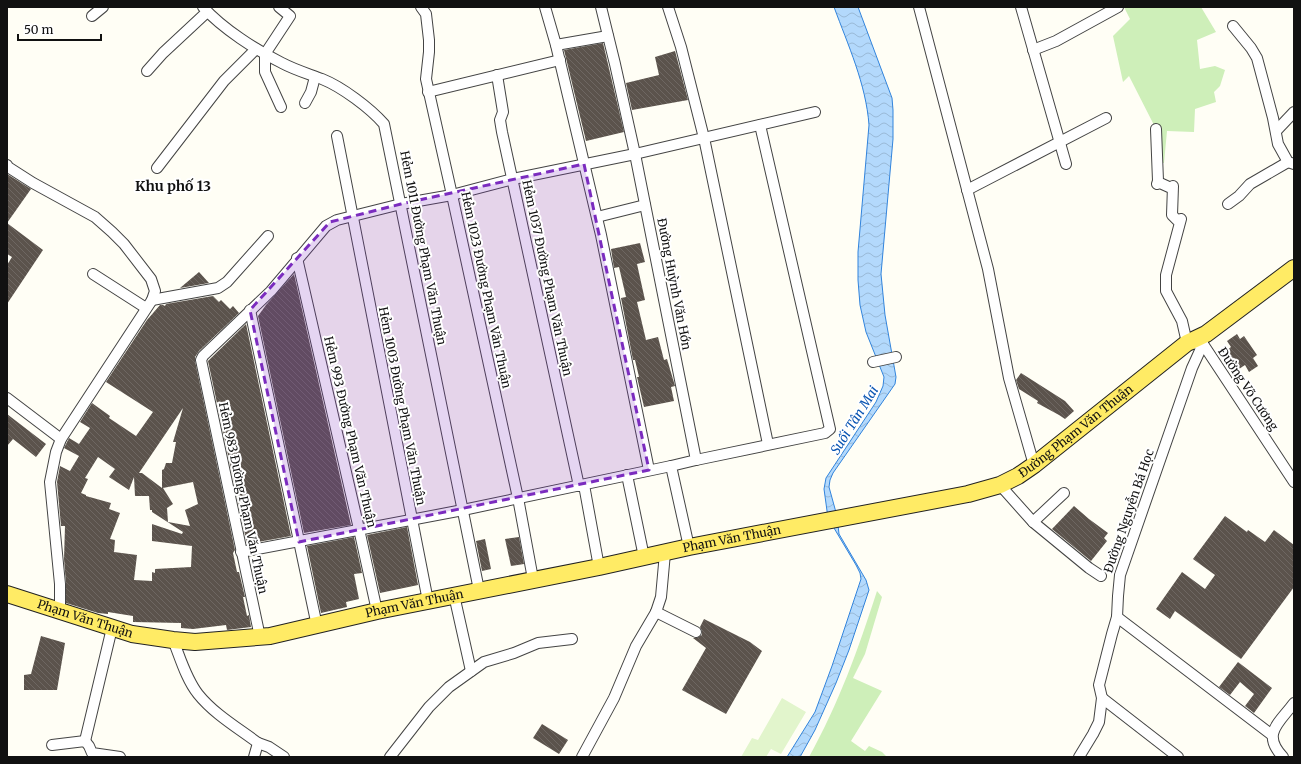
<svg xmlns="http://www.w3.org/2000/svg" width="1301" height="764" font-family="Merriweather,serif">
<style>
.grass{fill:#ceefb9}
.pitch{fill:#e2f5cc}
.water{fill:url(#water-waves);stroke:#3284dc}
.building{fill:url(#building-back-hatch);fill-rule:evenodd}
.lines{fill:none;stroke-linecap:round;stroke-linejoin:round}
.minor-casing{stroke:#444;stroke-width:12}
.primary-casing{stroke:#222;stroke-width:18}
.minor{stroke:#fff;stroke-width:10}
.primary{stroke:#ffeb65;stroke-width:16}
.marked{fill:#7b2cbf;fill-opacity:0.2;stroke:#7b2cbf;stroke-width:3;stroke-dasharray:8 5;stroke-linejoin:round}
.labels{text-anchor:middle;stroke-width:4;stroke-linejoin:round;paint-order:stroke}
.street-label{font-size:12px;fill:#111;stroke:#fff}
.water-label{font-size:13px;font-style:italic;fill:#0a55b2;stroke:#fff}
.quarter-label{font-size:14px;font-weight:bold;fill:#111;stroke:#fff}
</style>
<defs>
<pattern id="water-waves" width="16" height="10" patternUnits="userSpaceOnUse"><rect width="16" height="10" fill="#b3d9fc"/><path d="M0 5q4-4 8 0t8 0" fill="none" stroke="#99b9d7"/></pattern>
<pattern id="building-back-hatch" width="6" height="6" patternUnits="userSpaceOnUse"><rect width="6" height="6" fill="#5b534c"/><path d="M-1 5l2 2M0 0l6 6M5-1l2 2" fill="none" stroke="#6e6762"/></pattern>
</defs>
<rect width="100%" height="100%" fill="#fffef5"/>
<g class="grass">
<polygon points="1124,7 1201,7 1216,32 1197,40 1200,69 1215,66 1225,70 1220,86 1214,92 1216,102 1195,109 1194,132 1167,131 1164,163 1159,163 1156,129 1129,76 1123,82 1113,36 1130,19"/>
<path d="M877,591L882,597L865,654L853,678L882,691L851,741L865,751L869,746L882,752L887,757H809C839,703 858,650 877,591Z"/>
</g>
<polygon class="pitch" points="782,698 806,712 781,754 771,749 766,757 741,757 752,738 758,740"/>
<path class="water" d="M834,7H858L892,98L893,110V139L881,274L885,315L896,377L895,384L833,473L830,480L829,487L837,516L839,534L866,580L869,590L849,650L836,683L815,730L800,757H787L815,712L832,666L861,579L860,573L856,565L828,518L824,489L826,478L876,402L883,386L884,377L866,332L860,305L858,280V252L869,125C866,84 848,45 834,7Z"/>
<g class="building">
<polygon points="603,43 624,132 586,141 564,50"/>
<polygon points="675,51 688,100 632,110 626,83 659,75 655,57"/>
<polygon points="7,174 31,189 7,223"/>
<polygon points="7,223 43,250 7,304 7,265 12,257 7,254"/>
<polygon points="640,243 645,262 637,264 645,300 637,302 646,340 658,337 664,360 667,359 675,386 671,387 674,401 644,407 637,377 639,377 635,360 633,360 621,298 626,297 619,267 614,268 611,249"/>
<polygon points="199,272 209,283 180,288"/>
<polygon points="294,274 351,525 304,533 258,316 266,305"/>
<path d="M213,296L219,302L221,300L230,309L233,306L239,313L199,351L195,357V361L235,550L233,553L237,572H239L245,597H243L247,616L249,615L251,627L227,630L226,625L193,629L181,628V623L133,622V616L108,612V614L98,613L66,603V583L64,559L65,526H61L57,482L60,466L70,471L79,456L64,448L69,438L79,444L90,428L80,422L92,403L110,416L109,418L136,436L153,412L106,382L147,320L160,305H163L165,306L166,304ZM183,408L173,442H176L172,463H166L164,469L162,470V488L142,473H139ZM98,457L115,469L109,477L129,490L134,477L135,496H149L150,510H152V512L183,532L182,534L152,524V541L192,546L191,567L155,569V573L152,572V581L134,580L137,555L114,552L115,540L110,539L120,513L109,509L111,503L86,496V495L81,493L88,479L85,478ZM193,482L198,504L185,510L190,526L168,522L167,508L173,504L163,488Z"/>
<polygon points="246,324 291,536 247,544 208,361"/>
<polygon points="1237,334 1240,339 1244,336 1257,355 1253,358 1258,366 1249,372 1245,365 1236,371 1223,353 1231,347 1227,341"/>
<polygon points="1021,373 1065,401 1074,411 1065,419 1059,415 1037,403 1038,401 1019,389 1016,380"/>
<polygon points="7,414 46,444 36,457 13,439 7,446"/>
<polygon points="1074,506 1089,519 1108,533 1104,538 1107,541 1091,561 1052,529"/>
<polygon points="1225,516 1247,532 1248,530 1265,542 1274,530 1294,545 1294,587 1241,659 1175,611 1170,619 1156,609 1182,572 1205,589 1215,575 1193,559"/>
<polygon points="407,527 418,585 380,593 367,535"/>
<polygon points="354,537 362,573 354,574 359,599 346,602 347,607 321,613 307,546"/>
<polygon points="519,537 524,564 511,566 505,539"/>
<polygon points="485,539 491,569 482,571 476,541"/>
<polygon points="704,619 750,642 762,651 726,714 682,690 706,648 693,638 697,638 702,635 702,631 700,627"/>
<polygon points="41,636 65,643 57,690 24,690 24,675 31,674"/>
<polygon points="1238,662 1272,688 1254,713 1245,706 1254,694 1240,682 1230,695 1219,687"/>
<polygon points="542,724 568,740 559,754 533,738"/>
</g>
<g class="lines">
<g class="minor-casing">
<g id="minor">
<path d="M203,7C223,29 256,50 282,63C295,70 309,74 322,79C342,87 370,108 384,124L479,590"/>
<polyline points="279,7 290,16 265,54 265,72 281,107"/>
<polyline points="421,7 426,14 429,40 429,52 426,79 452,195 518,498 533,579"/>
<polyline points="545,7 556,45 601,235 649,470"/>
<polyline points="601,7 615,64 635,154 696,460 671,466 689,547"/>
<polyline points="668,7 681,47 704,138 768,444"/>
<polyline points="919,7 988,269 1009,378 1034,465"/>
<polyline points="1021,7 1066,164"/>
<polyline points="92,16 103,7"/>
<polyline points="1233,26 1251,48 1257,58 1273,118 1278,144 1288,162 1294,164"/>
<polyline points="556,45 608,36"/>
<polyline points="1033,50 1056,41 1118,7"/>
<polyline points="147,71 163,53 207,12"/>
<polyline points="497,75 503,112 500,120 502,132 579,486"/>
<polyline points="428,92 560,60"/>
<polyline points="305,103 311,92 315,77"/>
<polyline points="1156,129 1158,181 1157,184 1160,183 1171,188 1173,186 1172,215 1178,221 1181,219 1166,275 1166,291 1182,321 1187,343 1203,344 1294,482"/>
<polyline points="1276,131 1294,112"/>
<polyline points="337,136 428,601"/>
<polyline points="7,165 8,167 33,183 95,217 112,232 124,244 151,279 155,291 152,300 61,439 56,452 50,482 60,584 60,610"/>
<polyline points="157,168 224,81 256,49"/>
<polyline points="967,190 1106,118"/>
<polyline points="1228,204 1239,196 1250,184 1288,162"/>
<polyline points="597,217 645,205"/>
<polyline points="297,258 359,529 377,611"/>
<polyline points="93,274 146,308"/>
<polyline points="152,300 218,288 227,282 268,236"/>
<polyline points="250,310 317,626"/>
<polyline points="873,362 896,357"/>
<polyline points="7,398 61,439"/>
<polyline points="696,460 825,433 830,429 760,125"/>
<polyline points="627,475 644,557"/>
<polyline points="584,485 599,567"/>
<polyline points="1000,485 1033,522 1089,568 1101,576"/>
<polyline points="1033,522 1064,493"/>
<polyline points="241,552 463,510 671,466"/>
<polyline points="454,595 471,671"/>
<polyline points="656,612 696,632"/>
<polyline points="1117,617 1272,735"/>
<polyline points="260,637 201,360 203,356 271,291 326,226 337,220 401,204 452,195 513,179 635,154 815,112"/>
<path d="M173,640C180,657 186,679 198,694C214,714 238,728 258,743L254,757"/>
<polyline points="1102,698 1178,757"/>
<polyline points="85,741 112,628"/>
<polyline points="258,743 269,747 284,757"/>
<polyline points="52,745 85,741 89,746 92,753 120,757"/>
<polyline points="390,757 429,707 449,687 484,662 514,653 538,643 572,639"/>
<polyline points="582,757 614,698 636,646 656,612 661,597 665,553"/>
<polyline points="1079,757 1093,734 1099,722 1102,698 1099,685 1112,634 1117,617 1118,596 1120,575 1192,368 1203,344"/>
<path d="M1283,757C1261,734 1279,723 1294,703"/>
</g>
</g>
<g class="primary-casing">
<g id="primary">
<path id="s1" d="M7,594L132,634L173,640L195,642L270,636L377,611L599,567L689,547L968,494L1000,485L1018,476L1034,465L1187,343L1206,334L1294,268"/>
</g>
</g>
<use href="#minor" class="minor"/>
<use href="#primary" class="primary"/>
</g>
<path class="marked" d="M584,164L649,470L299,542L250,310L330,222L401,204Z"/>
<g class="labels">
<g class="street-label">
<text transform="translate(423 248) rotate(79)" y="4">Hẻm 1011 Đường Phạm Văn Thuận</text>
<text transform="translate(547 278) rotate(78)" y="4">Hẻm 1037 Đường Phạm Văn Thuận</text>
<text transform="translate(674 284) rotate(79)" y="4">Đường Huỳnh Văn Hớn</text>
<text transform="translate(486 290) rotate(78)" y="4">Hẻm 1023 Đường Phạm Văn Thuận</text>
<text transform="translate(1248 389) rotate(56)" y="4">Đường Võ Cương</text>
<text transform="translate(402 406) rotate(79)" y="4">Hẻm 1003 Đường Phạm Văn Thuận</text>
<text dy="4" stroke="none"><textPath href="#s1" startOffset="1109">Đường Phạm Văn Thuận</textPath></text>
<text transform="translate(350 432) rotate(77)" y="4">Hẻm 993 Đường Phạm Văn Thuận</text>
<text transform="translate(243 498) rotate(78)" y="4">Hẻm 983 Đường Phạm Văn Thuận</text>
<text transform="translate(1129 511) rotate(-71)" y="4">Đường Nguyễn Bá Học</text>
<text dy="4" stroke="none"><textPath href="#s1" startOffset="742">Phạm Văn Thuận</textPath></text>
<text dy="4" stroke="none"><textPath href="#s1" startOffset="418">Phạm Văn Thuận</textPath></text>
<text dy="4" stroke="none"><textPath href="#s1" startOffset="82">Phạm Văn Thuận</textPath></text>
</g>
<g class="water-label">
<text transform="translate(854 420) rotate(-58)" y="5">Suối Tân Mai</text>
</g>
<g class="quarter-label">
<text x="173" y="191">Khu phố 13</text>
</g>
</g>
<rect width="1301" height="764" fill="none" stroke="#111111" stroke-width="16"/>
<path d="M18 34v6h83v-6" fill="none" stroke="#111111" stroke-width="2"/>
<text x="24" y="34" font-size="12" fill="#111111" stroke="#ffffff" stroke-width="3" paint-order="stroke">50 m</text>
</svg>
